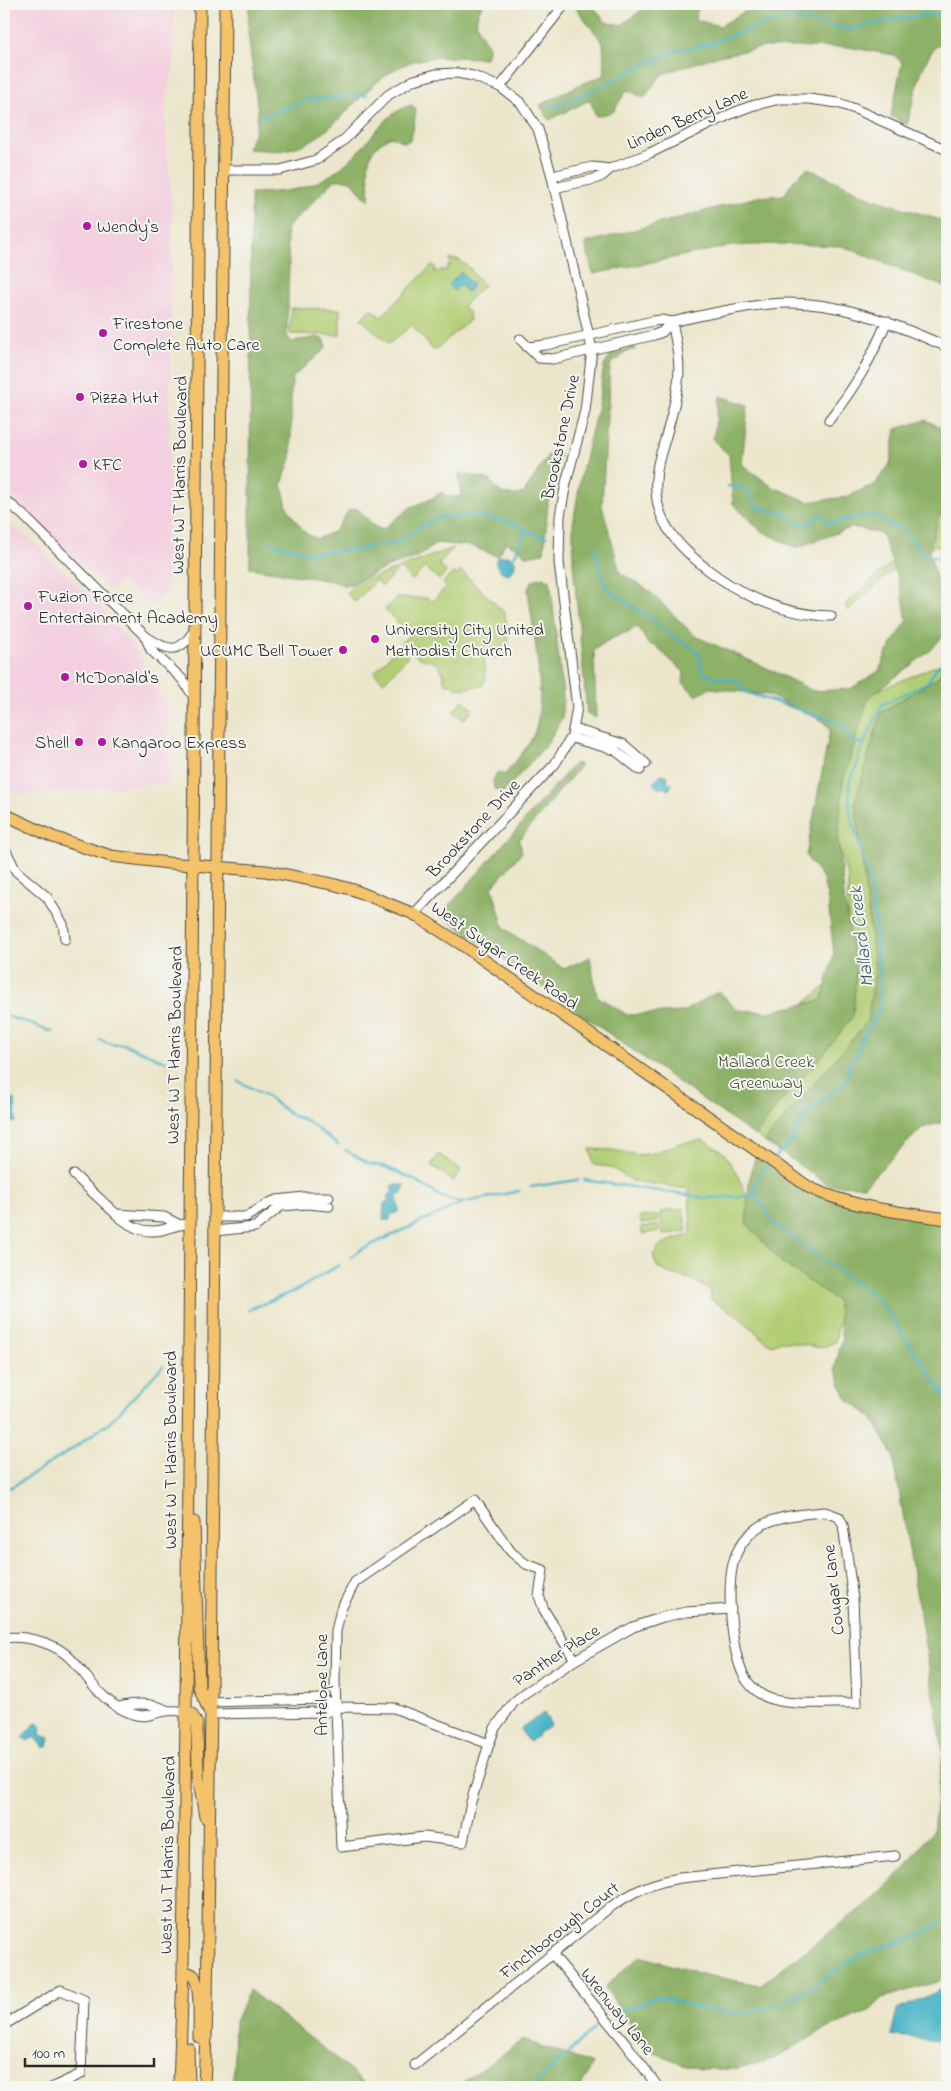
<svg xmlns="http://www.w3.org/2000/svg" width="951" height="2091" font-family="'Indie Flower',sans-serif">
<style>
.built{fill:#f3cfdf}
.green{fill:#b2ce74;stroke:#6e7c50}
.forest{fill:#8db166;stroke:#5c6e48}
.water{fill:#49b4c7;stroke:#3a7079}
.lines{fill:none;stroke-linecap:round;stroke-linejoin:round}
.stream{stroke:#49b4c7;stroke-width:2.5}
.minor-casing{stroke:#484743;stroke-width:11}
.major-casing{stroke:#484743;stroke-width:13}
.minor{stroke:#fff;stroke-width:9}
.major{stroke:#f3c26a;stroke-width:11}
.poi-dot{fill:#b5179e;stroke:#f6f6f2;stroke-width:2}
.labels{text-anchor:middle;stroke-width:4;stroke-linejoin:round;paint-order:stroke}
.street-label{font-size:18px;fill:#2b2b2b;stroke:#f6f6f2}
.poi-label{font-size:18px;fill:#2b2b2b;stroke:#f6f6f2;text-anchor:start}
.park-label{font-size:18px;fill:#4d543d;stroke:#f6f6f2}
.water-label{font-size:19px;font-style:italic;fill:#365b62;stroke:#f6f6f2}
</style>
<rect width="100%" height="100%" fill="#f6f6f2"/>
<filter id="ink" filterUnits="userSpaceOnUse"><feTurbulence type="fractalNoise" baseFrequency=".02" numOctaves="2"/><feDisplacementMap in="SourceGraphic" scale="10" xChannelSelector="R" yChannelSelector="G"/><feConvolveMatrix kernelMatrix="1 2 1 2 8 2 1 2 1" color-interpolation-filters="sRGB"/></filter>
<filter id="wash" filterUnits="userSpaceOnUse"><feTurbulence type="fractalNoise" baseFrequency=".0096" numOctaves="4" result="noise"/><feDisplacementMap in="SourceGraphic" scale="20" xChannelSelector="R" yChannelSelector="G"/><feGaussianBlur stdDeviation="1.12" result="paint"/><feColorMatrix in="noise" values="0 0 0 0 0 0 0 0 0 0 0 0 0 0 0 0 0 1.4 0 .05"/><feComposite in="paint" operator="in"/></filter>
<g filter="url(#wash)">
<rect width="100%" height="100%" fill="#ebe6cb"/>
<g class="built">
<polygon points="4,4 174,4 174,65 166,96 166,133 172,207 168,592 149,608 121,580 109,590 16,504 18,501 4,490"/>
<polygon points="4,518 29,538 100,605 137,651 168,710 169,783 20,795 4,787"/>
</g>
<g class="green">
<polygon points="450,259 459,260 472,270 472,273 484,285 463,306 469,313 470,320 434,351 412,325 389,344 361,319 371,308 381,317 431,266 435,266 435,273 441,270 447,270 447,266 450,266"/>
<polygon points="291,308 340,309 340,335 290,334"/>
<polygon points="947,476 947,551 936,545 893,570 848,611 845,604 923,535"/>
<polygon points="453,548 439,564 446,572 439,580 425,567 412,581 399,568 382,586 376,580 355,602 348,595 347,592 354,585"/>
<path d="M461,571L505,613L510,656L484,659L486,680L482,686L457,689L451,683L449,685L444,681C445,672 437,663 430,660C426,659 426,661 422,659C415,655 409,650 401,643L410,634L385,610L396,598H428L432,602L446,587L443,583L453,572L457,575Z"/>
<polygon points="398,647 408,656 384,682 374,673"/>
<polygon points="947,661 947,1000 779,1152 598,1026 797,1010 847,968 848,878 829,816 844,705"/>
<polygon points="463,700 473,709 464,720 453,711"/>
<path d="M703,1140L724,1153L737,1174L750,1203L850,1303L838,1326L835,1342L821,1348L781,1341L772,1345C761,1339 754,1330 745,1322C735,1313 723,1307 711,1300V1291L693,1280L668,1273L657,1267L653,1255L661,1244L691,1234L689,1189L633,1181L610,1167L594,1165L590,1149L613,1150L639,1155L653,1153L681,1143Z"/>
<polygon points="439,1154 461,1170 453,1181 431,1165"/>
<polygon points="683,1208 687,1231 663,1235 660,1212"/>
<polygon points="658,1215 658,1222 641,1224 640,1217"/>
<polygon points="659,1225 659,1231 642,1234 641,1227"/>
</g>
<g class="forest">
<path d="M249,4H483C471,23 478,29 489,46L486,58C460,58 430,54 406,64C359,83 337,141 285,150C273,152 259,149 247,149L255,132L258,112L248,33Z"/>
<path d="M579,4H592L605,22L622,25L649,4H698L696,20L720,26L746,11L796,15L835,10L837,4H947V39C921,49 914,101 907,125L891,116L902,63L894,55L848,47H764L714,57L662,74L644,98L627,90L613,112L596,116L590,100L549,120L540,105L579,85L605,75L603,43L576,8Z"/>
<path d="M412,105L416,109L413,131L409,141L403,142L391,136C359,153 371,169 369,200C352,189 361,178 335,180L286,229L289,264L287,335L291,342L317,337L325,340L326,348L293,377L291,391V458L282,484L287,507L292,515L305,533L317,539L335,531L349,510L357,508L374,526L382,530L411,507L431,499L442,492L448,497L461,496L459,473L491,480C497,494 510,498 524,493L548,455L560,452L548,502L544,553L526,556L521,550L505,542L501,552L497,556L471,546L436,543C419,559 411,559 391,566C374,572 361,582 344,586L338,582L250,568L251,193C297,192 321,188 355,155C373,137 387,111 412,105Z"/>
<polygon points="808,168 871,198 947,222 947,288 842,246 776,244 731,246 593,274 585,243 757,197 784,195 795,179"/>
<polygon points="635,347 636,349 624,352 619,359 614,360 610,366 602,505 620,573 647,589 695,636 769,669 813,691 850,689 879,671 887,652 907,621 902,592 882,534 853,527 796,548 760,530 733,504 729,455 713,440 720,396 748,405 742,464 771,486 809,502 846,497 875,484 890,464 896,429 926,420 947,431 947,512 939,515 929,551 939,590 947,610 947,631 931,650 868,698 843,782 838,839 845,905 856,972 853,1016 822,1056 785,1096 755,1136 441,915 575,763 581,765 519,840 522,852 492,887 504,928 564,969 590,957 597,996 627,1015 683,1012 719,991 737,1010 769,1012 822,1000 834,955 828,901 823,879 806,856 830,730 823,721 768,695 710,688 696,696 683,683 684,672 655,646 648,644 638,627 609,640 594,650 596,718 587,714 573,562 573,524 581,475 598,405 604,366 612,354"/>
<path d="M543,577L550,580L563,696L562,718L548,743L503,793L494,789L493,781L497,772L505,775C514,762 528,748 534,734C548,700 532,627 528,589L533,580Z"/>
<polygon points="947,663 947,1121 922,1128 864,1186 828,1185 765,1141 867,1022 875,972 855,802 881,712 937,678"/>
<polygon points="757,1151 831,1198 947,1219 947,1979 883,1998 871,2010 823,2030 774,2059 734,2069 701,2069 682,2064 646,2048 605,1987 640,1956 705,1975 760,1985 871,1901 904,1869 933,1830 943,1751 893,1455 871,1416 846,1398 835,1368 842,1340 837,1301 781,1262 746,1223 749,1181"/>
<polygon points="249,1990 332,2055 369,2087 233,2087 235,2022"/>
<polygon points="523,2040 593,2064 581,2087 456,2087"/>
</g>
<g class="water">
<polygon points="461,272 467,278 466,280 467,282 469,280 473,284 469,291 466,292 461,284 454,291 448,285"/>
<path d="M499,556H510L515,561C515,567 514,571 508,574C501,573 495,567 496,559Z"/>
<polygon points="661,774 668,776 667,781 672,784 669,790 662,787 659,789 654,785 653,783"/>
<polygon points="4,1099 15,1099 16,1122 4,1123"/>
<path d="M392,1185H404L403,1192L397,1197C397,1207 404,1212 390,1215V1220H383L384,1203L388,1202V1196L392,1192Z"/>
<polygon points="544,1713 551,1725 537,1734 538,1736 530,1741 527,1740 521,1730 522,1727"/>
<polygon points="37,1723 41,1726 40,1735 50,1738 48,1747 43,1747 34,1737 28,1741 23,1738 33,1725"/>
<polygon points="947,1987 947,2042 891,2035 897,2010"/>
</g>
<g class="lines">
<g class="stream">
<path d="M552,107C567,101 581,96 595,90C621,78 644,62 671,52C680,49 691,49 701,46C744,34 774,10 823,24V26L849,29L895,19L947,13"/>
<polyline points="259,118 307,100 367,95"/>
<path d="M728,486C756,488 744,490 758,508L787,514C795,525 809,529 818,515H822L827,522L831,524L835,521L876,515C882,518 887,525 892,527C897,528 900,526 904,530C922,546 915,560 947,557"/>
<polyline points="270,543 312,553 360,549 400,542 420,526 440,517 473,515 513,523 535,534 546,537"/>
<polyline points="594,547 606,588 653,620 665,632 696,650 699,655 702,671 712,677 731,679 738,682 745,692 840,723 852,741 864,744"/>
<polyline points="513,559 527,530"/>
<polyline points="4,1015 53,1032"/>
<polyline points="100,1040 114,1045 124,1044 167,1062"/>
<polyline points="238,1081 265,1095 293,1116 306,1120 338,1145"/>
<polyline points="345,1150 370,1164 386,1167 413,1179 440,1196 461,1203"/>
<polyline points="774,1158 792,1141 803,1117 811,1109 845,1082 848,1075 849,1064 855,1057 862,1038 873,1022 880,1007 880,977 873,904 869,879 850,812 849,782 857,766 860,752 882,705 928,682 937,667 947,663"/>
<path d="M584,1180L707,1198L754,1196C752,1184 761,1174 769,1164"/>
<polyline points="531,1187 578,1180"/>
<polyline points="755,1193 775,1225 877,1298 947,1398"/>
<polyline points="351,1257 360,1250 462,1203 519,1191"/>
<polyline points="248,1310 297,1290 339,1265"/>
<polyline points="4,1489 12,1487 65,1454 110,1422 163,1366"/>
<polyline points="617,2012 656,1997 725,2013 747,2013 768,2008 788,2001 861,1955 922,1934 947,1918"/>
<polyline points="532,2087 596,2027"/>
</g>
</g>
</g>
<g filter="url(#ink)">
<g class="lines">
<g class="minor-casing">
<g id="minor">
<polyline points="500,87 565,4"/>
<polyline points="224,170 280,170 316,160 343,141 388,95 414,80 436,74 457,73 473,76 500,87 521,103 538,129 551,173 592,349 585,411 566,483 560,516 559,562 577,707 572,736 555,764 414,914"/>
<polyline points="552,176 592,167 610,169"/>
<polyline points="554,188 595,179 602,176 610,169 650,153 733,113 751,106 780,99 809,99 838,103 855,109 947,150"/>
<path d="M672,322C676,342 681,362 678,383C675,409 666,435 659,460C645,516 677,548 718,577C752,601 789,615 831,616"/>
<polyline points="520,339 539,358 553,359 654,335 662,332 672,322"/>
<path d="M527,347L546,345L653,321L661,320L672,322C704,315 736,307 770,304C833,298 891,322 947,347"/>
<path d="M829,420C856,386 870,361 887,321"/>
<path d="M4,499L23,515L145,636C168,651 179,656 195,629"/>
<polyline points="145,636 151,650 182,679 194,697"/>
<polyline points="574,729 623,744 646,764"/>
<polyline points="572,738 615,750 640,770"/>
<polyline points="4,847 16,871 47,897 63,924 65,939"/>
<polyline points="74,1175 116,1214"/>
<polyline points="214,1217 246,1217 269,1203 277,1200 304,1197 329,1197"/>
<path d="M178,1224L164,1217L116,1214C130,1226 142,1234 162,1230C172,1227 179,1224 189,1224"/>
<polyline points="214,1231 255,1227 281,1206 307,1204 329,1206"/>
<path d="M825,1512L839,1517L843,1525L853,1599L857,1703C832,1702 788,1707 766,1697C757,1693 748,1684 744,1676C731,1651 726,1587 734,1560C737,1550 743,1541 750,1534C767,1516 801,1514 825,1512Z"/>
<path d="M4,1638C26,1635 56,1643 71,1659C93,1682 101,1703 133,1714C146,1719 155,1712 167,1711C173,1710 180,1711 186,1712"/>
<polyline points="575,1660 544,1610 539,1596 543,1570 526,1564 511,1552 475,1500 355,1582 341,1609 336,1631 335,1681 341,1847 424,1837 463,1842 471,1802 489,1744 495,1728 514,1702 525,1693 575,1660 633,1627 663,1617 686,1612 731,1609"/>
<polyline points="211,1702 322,1699 336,1707"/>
<path d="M119,1707C135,1703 151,1702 166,1710"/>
<polyline points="210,1714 327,1712 336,1707 394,1708 489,1744"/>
<polyline points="553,1955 624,2041 658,2087"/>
<polyline points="4,2025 61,1990 84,2000 81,2074 53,2087"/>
<path d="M415,2065L609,1908C634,1891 650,1883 680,1878L895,1856"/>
<polyline points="886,2087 890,2087"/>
</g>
</g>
<g class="major-casing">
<g id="major">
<path d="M4,814L53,837L111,856L168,863L266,871L332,884L354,890L414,914L461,944L810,1188C854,1208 900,1212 947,1219"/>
<polyline points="194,1522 199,1687 209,1711"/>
<polyline points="186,1712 191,1713 197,1724 198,1775 205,1817"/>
<path d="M183,1972C187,1972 191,1973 194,1976C201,1988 199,2023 199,2037"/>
<polyline points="188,2048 189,2087"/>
<polyline points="179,2087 183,1972 186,1712 200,4"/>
<polyline points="204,2087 207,2009 211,1702 225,4"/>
</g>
</g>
<use href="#minor" class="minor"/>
<use href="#major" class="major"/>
</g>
</g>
<g class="poi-dot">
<circle cx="87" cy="226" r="5"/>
<circle cx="103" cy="333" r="5"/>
<circle cx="80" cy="397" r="5"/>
<circle cx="83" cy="464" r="5"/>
<circle cx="28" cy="606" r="5"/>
<circle cx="375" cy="639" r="5"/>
<circle cx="343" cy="650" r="5"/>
<circle cx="65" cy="677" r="5"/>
<circle cx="79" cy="742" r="5"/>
<circle cx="102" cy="742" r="5"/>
</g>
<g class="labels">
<g class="street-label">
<text transform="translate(687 118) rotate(-24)" y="6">Linden Berry Lane</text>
<text transform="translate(560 437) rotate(-78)" y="6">Brookstone Drive</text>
<text transform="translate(179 475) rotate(-89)" y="6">West W T Harris Boulevard</text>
<text transform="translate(473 828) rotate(-47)" y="6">Brookstone Drive</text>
<text transform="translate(505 955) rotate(35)" y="6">West Sugar Creek Road</text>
<text transform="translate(174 1045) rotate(-89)" y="6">West W T Harris Boulevard</text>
<text transform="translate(170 1450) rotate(-90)" y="6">West W T Harris Boulevard</text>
<text transform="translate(833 1590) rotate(-96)" y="6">Cougar Lane</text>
<text transform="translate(556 1655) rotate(-33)" y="6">Panther Place</text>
<text transform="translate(321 1685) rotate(-90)" y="6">Antelope Lane</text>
<text transform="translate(167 1855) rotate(-89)" y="6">West W T Harris Boulevard</text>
<text transform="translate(559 1930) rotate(-38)" y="6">Finchborough Court</text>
<text transform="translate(618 2011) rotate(51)" y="6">Wrenway Lane</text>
</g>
<g class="poi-label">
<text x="97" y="232">Wendy's</text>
<text x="113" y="329">Firestone<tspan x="113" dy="21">Complete Auto Care</tspan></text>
<text x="90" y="403">Pizza Hut</text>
<text x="93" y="470">KFC</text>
<text x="38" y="602">Fuzion Force<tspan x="38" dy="21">Entertainment Academy</tspan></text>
<text x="385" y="635">University City United<tspan x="385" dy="21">Methodist Church</tspan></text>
<text x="333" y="656" text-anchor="end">UCUMC Bell Tower</text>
<text x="75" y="683">McDonald's</text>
<text x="69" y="748" text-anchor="end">Shell</text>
<text x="112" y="748">Kangaroo Express</text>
</g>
<g class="park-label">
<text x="766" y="1067">Mallard Creek<tspan x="766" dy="21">Greenway</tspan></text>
</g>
<g class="water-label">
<text transform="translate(860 937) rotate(-97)" y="7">Mallard Creek</text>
</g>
</g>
<rect width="951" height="2091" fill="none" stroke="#f6f6f2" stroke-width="20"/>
<path d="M25 2058v8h129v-8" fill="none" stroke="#2b2b2b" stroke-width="2.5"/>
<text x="32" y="2058" font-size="15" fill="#2b2b2b" stroke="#f6f6f2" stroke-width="4" paint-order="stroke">100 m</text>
</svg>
